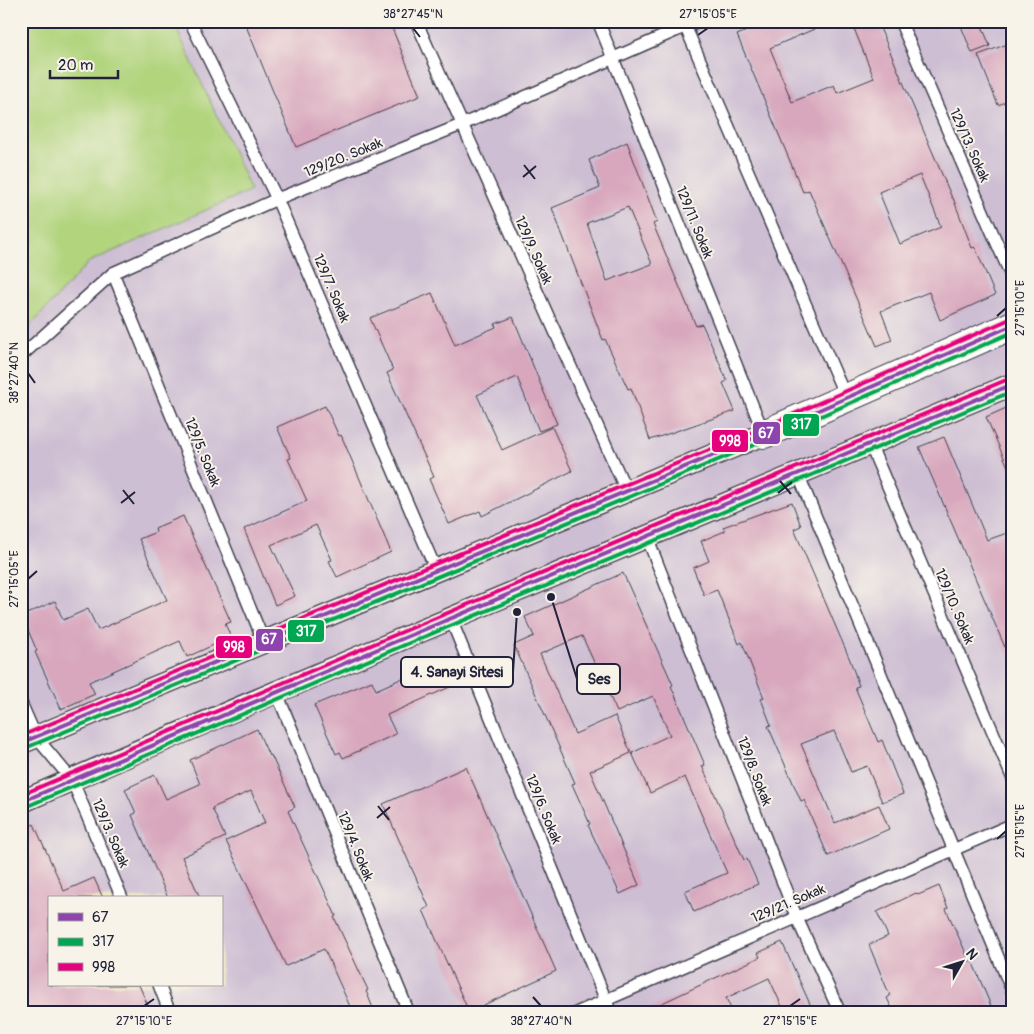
<svg xmlns="http://www.w3.org/2000/svg" width="1034" height="1034" font-family="Pangolin,sans-serif">
	<rect width="100%" height="100%" fill="#f7f3e8"/>
	<filter id="ink" filterUnits="userSpaceOnUse"><feTurbulence type="fractalNoise" baseFrequency=".02" numOctaves="2"/><feDisplacementMap in="SourceGraphic" scale="10" xChannelSelector="R" yChannelSelector="G"/><feConvolveMatrix kernelMatrix="1 2 1 2 8 2 1 2 1" color-interpolation-filters="sRGB"/></filter>
	<filter id="wash" filterUnits="userSpaceOnUse"><feTurbulence type="fractalNoise" baseFrequency=".0096" numOctaves="4" result="noise"/><feDisplacementMap in="SourceGraphic" scale="20" xChannelSelector="R" yChannelSelector="G"/><feGaussianBlur stdDeviation="1.12" result="paint"/><feColorMatrix in="noise" values="0 0 0 0 0 0 0 0 0 0 0 0 0 0 0 0 0 1.4 0 .05"/><feComposite in="paint" operator="in"/></filter>
	<g filter="url(#wash)">
		<rect width="100%" height="100%" fill="#ede2c2"/>
		<path fill="#cdbed3" fill-rule="evenodd" d="M 173,21 L 1013,21 L 1013,1013 L 21,1013 L 21,325 L 89,262 L 251,190 ZM 49,898 L 221,898 L 221,985 L 49,985 Z"/>
		<polygon fill="#b1d47d" stroke="#6a7b5c" points="21,21 173,21 251,190 89,262 21,336"/>
		<g id="blocks">
			<g fill="#d8a7bd" fill-rule="evenodd">
				<polygon points="244,21 389,21 420,96 296,147"/>
				<path d="M 770,21 L 833,21 L 770,48 L 792,102 L 834,85 L 837,93 L 874,78 L 851,21 L 877,21 L 952,198 L 953,198 L 972,248 L 975,247 L 995,295 L 940,320 L 929,292 L 881,311 L 892,340 L 877,346 L 809,190 L 803,192 L 737,35 ZM 920,175 L 941,227 L 900,244 L 879,192 Z"/>
				<polygon points="959,21 980,21 990,46 972,53"/>
				<polygon points="1013,42 1013,99 998,105 978,55"/>
				<path d="M 627,142 L 657,222 L 653,224 L 696,326 L 702,324 L 716,355 L 727,381 L 723,383 L 735,411 L 650,440 L 631,388 L 628,389 L 605,339 L 603,340 L 552,208 L 600,188 L 589,160 ZM 628,207 L 652,264 L 607,281 L 587,223 Z"/>
				<polygon points="432,293 455,345 496,327 495,324 513,317 557,424 539,431 517,377 477,395 502,450 552,427 572,471 482,516 480,511 449,524 429,479 434,477 387,373 393,370 370,318"/>
				<polygon points="1013,405 1013,478 986,417"/>
				<polygon points="325,406 339,436 341,435 391,552 337,577 329,561 332,560 316,525 271,545 295,596 275,605 244,529 307,501 288,459 291,458 277,427"/>
				<polygon points="944,437 987,540 1013,531 1013,666 919,447"/>
				<polygon points="792,502 801,526 794,529 850,660 859,686 855,687 878,742 882,740 903,794 882,802 867,766 851,772 834,731 801,744 835,823 879,805 889,829 828,856 804,800 801,801 768,726 771,725 761,699 764,698 742,642 739,644 717,590 704,595 693,568 709,561 701,541 725,531 723,527"/>
				<polygon points="183,516 231,622 225,624 231,637 187,657 180,641 89,682 95,694 61,709 35,652 37,651 22,616 55,601 63,620 88,609 98,630 167,600 139,539 156,532 155,528"/>
				<polygon points="623,573 673,685 671,686 705,765 702,766 744,860 747,859 758,884 694,912 685,891 727,873 685,777 650,793 632,753 670,735 653,696 617,712 582,636 540,654 575,734 615,716 631,753 590,771 639,885 620,894 588,825 590,824 572,784 575,783 514,645 534,636 525,617"/>
				<polygon points="441,661 452,686 387,715 396,734 343,758 340,752 336,754 314,705 372,681 376,690"/>
				<polygon points="257,729 269,756 271,755 295,807 288,811 336,916 334,917 368,990 366,991 375,1013 353,1013 324,949 286,966 226,841 265,823 251,791 212,808 225,837 182,857 200,898 168,898 132,815 136,813 125,789 155,775 166,799 200,784 190,760"/>
				<polygon points="466,767 556,971 469,1012 423,910 429,907 383,804"/>
				<polygon points="34,824 64,891 94,878 103,898 49,898 49,985 139,985 151,1013 21,1013 21,830"/>
				<polygon points="939,886 948,908 946,909 970,962 972,961 994,1013 894,1013 887,998 890,996 869,945 888,936 877,912 916,893 918,895"/>
				<polygon points="782,942 814,1013 785,1013 769,978 726,998 733,1013 641,1013 760,957 758,953"/>
			</g>
		</g>
	</g>
	<g filter="url(#ink)">
		<use href="#blocks" fill-opacity="0" stroke="#403f4f" stroke-width="1"/>
		<g fill="none" stroke-linecap="round" stroke-linejoin="round">
			<g stroke="#403f4f" stroke-width="14">
				<g id="service">
					<polyline points="190,21 277,199 436,570"/>
					<polyline points="416,21 626,490"/>
					<polyline points="598,21 764,434"/>
					<polyline points="683,21 846,398"/>
					<polyline points="900,21 1013,280"/>
					<polyline points="113,273 264,642"/>
					<polyline points="21,356 113,273 277,199 461,125 698,21"/>
					<polyline points="870,444 1013,779"/>
					<polyline points="798,474 1013,993"/>
					<polyline points="647,537 796,916 840,1013"/>
					<polyline points="450,617 611,1013"/>
					<polyline points="276,691 409,1013"/>
					<polyline points="21,703 36,737 72,780 122,898"/>
					<polyline points="159,985 170,1013"/>
					<polyline points="576,1013 1013,824"/>
				</g>
			</g>
			<g stroke="#403f4f" stroke-width="24">
				<g id="minor">
					<polyline points="21,743 764,434"/>
					<path d="M 21,802 C 350,658 682,523 1013,384"/>
				</g>
			</g>
			<g stroke="#403f4f" stroke-width="30">
				<polyline id="tertiary" points="764,434 1013,325"/>
			</g>
			<use href="#service" stroke="#fff" stroke-width="11"/>
			<use href="#minor" stroke="#fff" stroke-width="21"/>
			<use href="#tertiary" stroke="#fff" stroke-width="28"/>
			<g stroke="#f7f3e8" stroke-width="8">
				<g id="bus-1">
					<polyline points="21,743 764,434 1013,325"/>
					<polyline points="21,802 392,643 1013,384"/>
				</g>
			</g>
			<g stroke="#f7f3e8" stroke-width="8">
				<g id="bus-2">
					<polyline points="23,749 766,440 1013,332"/>
					<polyline points="23,808 395,649 1013,391"/>
				</g>
			</g>
			<g stroke="#f7f3e8" stroke-width="8">
				<g id="bus-3">
					<polyline points="21,736 762,428 1010,319"/>
					<polyline points="21,795 390,637 1011,378"/>
				</g>
			</g>
			<use href="#bus-1" stroke="#8e44ad" stroke-width="4"/>
			<use href="#bus-2" stroke="#00a651" stroke-width="4"/>
			<use href="#bus-3" stroke="#e5007d" stroke-width="4"/>
		</g>
	</g>
	<path fill="none" stroke="#22223b" stroke-width="2" d="M 413,28 L 420,37M 698,35 L 708,28M 524,165 L 535,179M 523,177 L 536,166M 997,316 L 1006,308M 28,373 L 35,383M 780,481 L 791,494M 123,490 L 134,504M 778,493 L 792,482M 121,503 L 135,492M 28,579 L 37,571M 378,806 L 389,820M 377,818 L 390,807M 997,839 L 1006,831M 533,997 L 541,1006M 144,1006 L 154,999M 790,1006 L 800,999"/>
	<g text-anchor="middle" stroke-width="4" stroke-linejoin="round" paint-order="stroke">
		<g font-size="14" fill="#22223b" stroke="#f7f3e8">
			<text transform="translate(970 145) rotate(66)" y="5">129/13. Sokak</text>
			<text transform="translate(343 157) rotate(-22)" y="5">129/20. Sokak</text>
			<text transform="translate(695 222) rotate(68)" y="5">129/11. Sokak</text>
			<text transform="translate(534 250) rotate(66)" y="5">129/9. Sokak</text>
			<text transform="translate(332 288) rotate(67)" y="5">129/7. Sokak</text>
			<text transform="translate(203 452) rotate(68)" y="5">129/5. Sokak</text>
			<text transform="translate(955 606) rotate(67)" y="5">129/10. Sokak</text>
			<text transform="translate(755 771) rotate(69)" y="5">129/8. Sokak</text>
			<text transform="translate(544 809) rotate(68)" y="5">129/6. Sokak</text>
			<text transform="translate(111 833) rotate(67)" y="5">129/3. Sokak</text>
			<text transform="translate(356 846) rotate(68)" y="5">129/4. Sokak</text>
			<text transform="translate(788 903) rotate(-23)" y="5">129/21. Sokak</text>
		</g>
	</g>
	<path fill="none" stroke="#22223b" stroke-width="2" d="M517 612L513 672M551 597L577 679"/>
	<g fill="#22223b" stroke="#f7f3e8" stroke-width="2">
		<circle cx="517" cy="612" r="5"/>
		<circle cx="551" cy="597" r="5"/>
	</g>
	<g fill="#f7f3e8" stroke="#22223b" stroke-width="2">
		<rect x="401" y="657" width="112" height="30" rx="5"/>
		<rect x="577" y="664" width="43" height="30" rx="5"/>
	</g>
	<g font-size="15" text-anchor="middle" font-weight="bold" fill="#22223b">
		<text x="457" y="677">4. Sanayi Sitesi</text>
		<text x="599" y="684">Ses</text>
	</g>
	<g stroke="#f7f3e8" stroke-width="2">
		<rect x="782" y="413" width="38" height="24" rx="5" fill="#00a651"/>
		<rect x="752" y="421" width="29" height="24" rx="5" fill="#8e44ad"/>
		<rect x="711" y="429" width="38" height="24" rx="5" fill="#e5007d"/>
		<rect x="287" y="619" width="38" height="24" rx="5" fill="#00a651"/>
		<rect x="255" y="628" width="29" height="24" rx="5" fill="#8e44ad"/>
		<rect x="215" y="635" width="38" height="24" rx="5" fill="#e5007d"/>
	</g>
	<g font-size="14" text-anchor="middle" font-weight="bold" fill="#fff">
		<text x="801" y="429">317</text>
		<text x="766" y="438">67</text>
		<text x="730" y="446">998</text>
		<text x="306" y="636">317</text>
		<text x="269" y="644">67</text>
		<text x="234" y="652">998</text>
	</g>
	<rect width="1034" height="1034" fill="none" stroke="#f7f3e8" stroke-width="55"/>
	<rect x="48" y="896" width="175" height="90" fill="#f7f3e8" stroke="#a29fa3"/>
	<rect x="58" y="913" width="25" height="8" fill="#8e44ad" stroke="#a29fa3"/>
	<text x="92" y="922" font-size="15" fill="#22223b">67</text>
	<rect x="58" y="938" width="25" height="8" fill="#00a651" stroke="#a29fa3"/>
	<text x="92" y="946" font-size="15" fill="#22223b">317</text>
	<rect x="58" y="963" width="25" height="8" fill="#e5007d" stroke="#a29fa3"/>
	<text x="92" y="972" font-size="15" fill="#22223b">998</text>
	<g transform="translate(962 962) rotate(51)" stroke="#f7f3e8" stroke-width="4" paint-order="stroke">
	<path d="M0-4L9 19L0 12L-9 19Z" fill="#22223b"/>
	<text y="-8" font-size="14" font-weight="bold" text-anchor="middle" fill="#22223b">N</text>
	</g>
	<path d="M50 70v8h68v-8" fill="none" stroke="#22223b" stroke-width="2.5"/>
	<text x="58" y="70" font-size="15" fill="#22223b" stroke="#f7f3e8" stroke-width="4" paint-order="stroke">20 m</text>
	<rect x="28" y="28" width="978" height="978" fill="none" stroke="#22223b" stroke-width="2"/>
	<g font-size="12" text-anchor="middle" fill="#22223b">
		<text x="413" y="18">38°27'45"N</text>
		<text x="708" y="18">27°15'05"E</text>
		<text transform="translate(1020 308) rotate(-90)" y="4">27°15'10"E</text>
		<text transform="translate(14 373) rotate(-90)" y="4">38°27'40"N</text>
		<text transform="translate(14 579) rotate(-90)" y="4">27°15'05"E</text>
		<text transform="translate(1020 831) rotate(-90)" y="4">27°15'15"E</text>
		<text x="144" y="1025">27°15'10"E</text>
		<text x="541" y="1025">38°27'40"N</text>
		<text x="790" y="1025">27°15'15"E</text>
	</g>
</svg>
